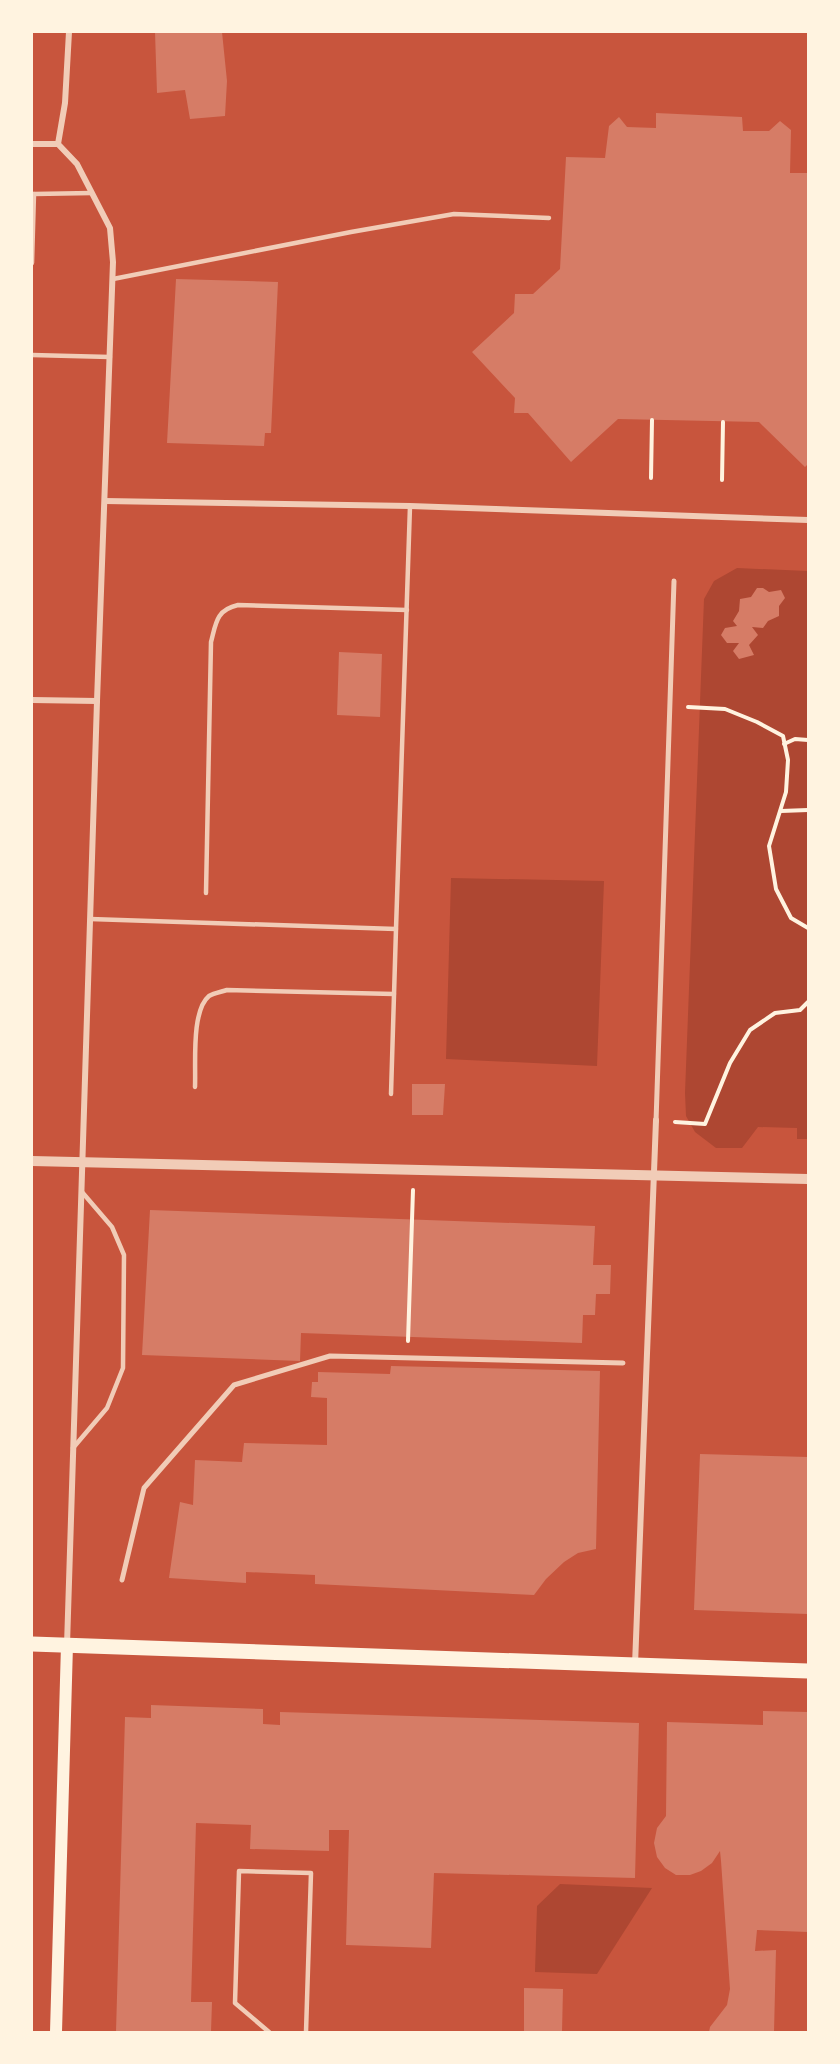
<svg xmlns="http://www.w3.org/2000/svg" width="840" height="2064" font-family="Inter,sans-serif">
	<rect width="100%" height="100%" fill="#c8553d"/>
	<g fill="#ae4732">
		<polygon points="737,568 808,571 808,1139 797,1139 797,1128 758,1127 742,1148 716,1148 695,1132 686,1116 685,1093 704,599 714,581"/>
		<polygon points="451,878 604,881 597,1066 446,1059"/>
		<polygon points="560,1884 652,1888 597,1974 535,1972 537,1906"/>
	</g>
	<g fill="#d67c66">
		<polygon points="155,32 222,32 227,81 225,116 190,119 185,90 157,93"/>
		<polygon points="656,113 742,117 743,131 769,131 780,121 791,130 790,173 808,173 808,464 805,467 759,422 618,419 571,462 528,413 514,413 515,398 472,352 514,313 515,294 533,294 560,269 566,157 605,158 609,126 619,117 627,127 656,128"/>
		<polygon points="176,279 278,282 271,433 265,433 264,446 167,443"/>
		<polygon points="757,588 763,588 769,592 781,590 785,598 779,606 779,616 768,621 763,628 752,627 758,635 749,645 754,655 739,659 733,651 739,643 727,643 721,635 725,628 737,626 733,621 739,611 740,599 751,597"/>
		<polygon points="339,652 382,654 380,717 337,715"/>
		<polygon points="412,1084 445,1084 443,1115 412,1115"/>
		<polygon points="150,1210 595,1226 593,1265 611,1265 610,1294 596,1294 595,1315 583,1315 582,1343 301,1333 300,1361 142,1355"/>
		<polygon points="391,1366 600,1371 596,1549 578,1553 564,1562 546,1579 534,1595 315,1584 315,1575 246,1572 246,1583 169,1578 180,1502 193,1505 195,1460 242,1462 244,1443 327,1445 327,1398 311,1397 312,1382 318,1382 318,1372 390,1374"/>
		<polygon points="700,1454 808,1457 808,1614 694,1610"/>
		<polygon points="151,1705 263,1709 263,1724 280,1725 280,1712 639,1723 635,1878 434,1873 431,1948 346,1945 349,1830 329,1830 329,1851 250,1849 251,1825 196,1823 191,2002 212,2002 211,2032 116,2032 125,1717 151,1718"/>
		<polygon points="763,1711 808,1712 808,1932 757,1930 755,1951 776,1950 774,2032 709,2032 710,2027 727,2005 730,1989 721,1861 720,1851 712,1863 701,1871 690,1875 676,1875 665,1868 657,1857 654,1843 657,1828 666,1816 667,1722 763,1725"/>
		<polygon points="524,1988 563,1989 562,2032 524,2032"/>
	</g>
	<g fill="none" stroke-linecap="round" stroke-linejoin="round">
		<g stroke="#fff3e0" stroke-width="4">
			<polyline points="651,478 652,420"/>
			<polyline points="722,480 723,422"/>
			<polyline points="688,707 725,709 757,722 783,736 788,760 786,792 769,846 776,889 791,918 808,928"/>
			<polyline points="784,744 795,739 808,740"/>
			<polyline points="781,811 808,810"/>
			<polyline points="675,1122 705,1124 730,1063 750,1030 775,1013 800,1010 808,1002"/>
			<polyline points="408,1341 413,1190"/>
		</g>
		<g stroke="#f1ccb7" stroke-width="4.5">
			<polyline points="32,194 34,194 32,263"/>
			<polyline points="34,194 92,193"/>
			<polyline points="113,279 351,232 454,214 549,218"/>
			<polyline points="32,355 110,357"/>
			<path d="M 206,893 L 211,642 C 216,623 216,610 238,605 L 407,610"/>
			<polyline points="90,919 396,929 410,506"/>
			<path d="M 195,1087 C 196,1064 191,1011 209,996 C 214,993 221,992 227,990 L 394,994"/>
			<polyline points="391,1094 396,929"/>
			<polyline points="73,1448 107,1408 123,1368 124,1255 112,1227 82,1192"/>
			<polyline points="269,2032 235,2003 239,1871 311,1873 306,2032"/>
		</g>
		<g stroke="#f1ccb7" stroke-width="5">
			<polyline points="656,1122 674,581"/>
			<polyline points="122,1580 144,1488 234,1385 330,1356 623,1363"/>
		</g>
		<g stroke="#f1ccb7" stroke-width="6">
			<polyline points="32,144 58,144"/>
			<polyline points="105,501 410,506 808,520"/>
			<polyline points="32,700 97,701"/>
			<polyline points="67,1645 97,701 113,262 110,228 77,164 58,144 65,103 69,32"/>
			<polyline points="635,1665 656,1120"/>
		</g>
		<polyline stroke="#f1ccb7" stroke-width="10" points="32,1161 808,1179"/>
		<polyline stroke="#fff3e0" stroke-width="12" points="56,2032 67,1645"/>
		<polyline stroke="#fff3e0" stroke-width="15" points="32,1644 808,1671"/>
	</g>
	<rect width="840" height="2064" fill="none" stroke="#fff3e0" stroke-width="66"/>
</svg>
